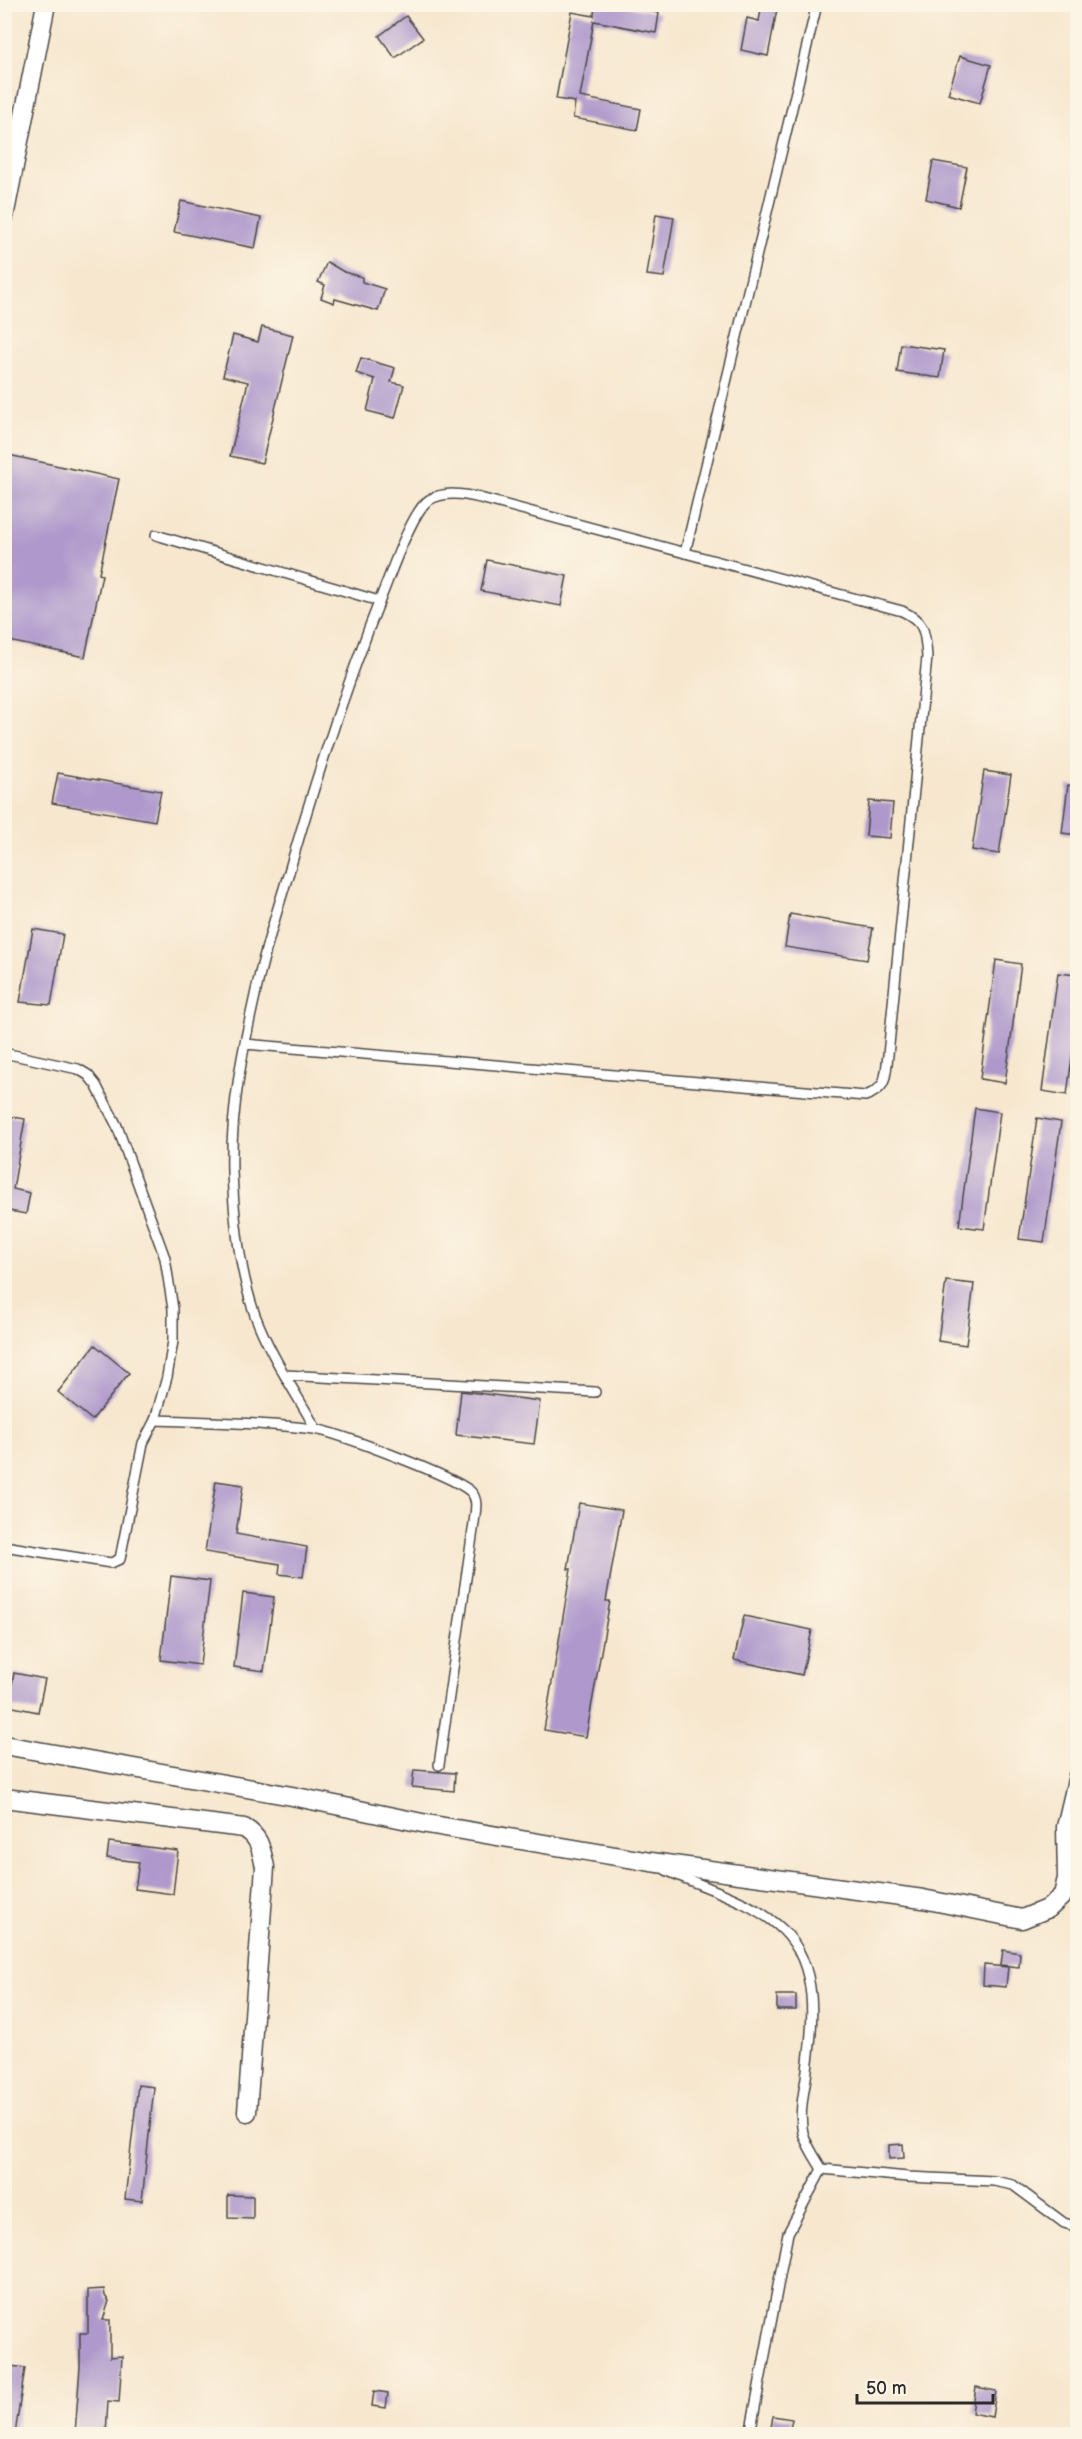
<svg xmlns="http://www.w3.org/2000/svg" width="1082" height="2439" font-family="'Balsamiq Sans',sans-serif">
	<rect width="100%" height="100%" fill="#fcf5e5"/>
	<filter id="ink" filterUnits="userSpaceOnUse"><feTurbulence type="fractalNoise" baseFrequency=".0167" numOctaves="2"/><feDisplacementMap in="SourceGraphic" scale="12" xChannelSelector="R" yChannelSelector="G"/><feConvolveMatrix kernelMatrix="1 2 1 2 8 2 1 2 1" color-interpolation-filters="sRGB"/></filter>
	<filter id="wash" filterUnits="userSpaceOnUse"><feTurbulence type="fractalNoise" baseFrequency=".008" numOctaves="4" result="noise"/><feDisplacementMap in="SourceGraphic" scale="24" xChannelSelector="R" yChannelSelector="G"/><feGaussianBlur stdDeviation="1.35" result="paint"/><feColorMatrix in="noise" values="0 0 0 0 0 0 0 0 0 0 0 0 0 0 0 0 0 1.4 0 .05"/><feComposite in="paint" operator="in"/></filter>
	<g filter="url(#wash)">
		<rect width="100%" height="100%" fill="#f7e7cf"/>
		<g id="blocks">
			<g fill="#af99cc">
				<polygon points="595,4 615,4 659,13 656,33 594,21 580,97 641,109 637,130 573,118 575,102 556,99 572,12 594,16"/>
				<polygon points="762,4 778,4 768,56 741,50 747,18 759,21"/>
				<polygon points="406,16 423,38 395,58 379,36"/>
				<polygon points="960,56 991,65 980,103 948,94"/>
				<polygon points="933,161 967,167 959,207 926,199"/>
				<polygon points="181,201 261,218 255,248 174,232"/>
				<polygon points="656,214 674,217 664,277 647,275"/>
				<polygon points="327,262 344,272 362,277 362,282 385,289 378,311 335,299 334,303 321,298 325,285 318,282"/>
				<polygon points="262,327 293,335 262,463 230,456 248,382 223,376 233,335 258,342"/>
				<polygon points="901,344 944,350 940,378 897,372"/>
				<polygon points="361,358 395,368 391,382 404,385 395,418 367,411 375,379 356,373"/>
				<polygon points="4,454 119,479 99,574 102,575 85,657 4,640"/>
				<polygon points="487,560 567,576 561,606 481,591"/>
				<polygon points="984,771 1011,775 999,854 972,850"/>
				<polygon points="58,773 161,791 155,821 52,803"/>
				<polygon points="1068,785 1077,786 1077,835 1062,833"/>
				<polygon points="869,801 893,803 890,838 866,836"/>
				<polygon points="790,914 873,928 867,960 785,947"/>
				<polygon points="33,929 63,934 51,1005 20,1002"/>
				<polygon points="996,960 1021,964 1005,1083 980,1079"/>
				<polygon points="1058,973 1077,975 1077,1018 1067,1095 1042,1091"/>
				<polygon points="975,1108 1000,1112 984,1229 959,1226"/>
				<polygon points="4,1115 25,1119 13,1189 30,1193 26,1214 4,1210"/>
				<polygon points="1037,1118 1061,1122 1044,1242 1019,1239"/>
				<polygon points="946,1281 974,1284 966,1345 938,1341"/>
				<polygon points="95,1345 129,1373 92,1420 58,1392"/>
				<polygon points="461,1391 540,1401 534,1444 456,1435"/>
				<polygon points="216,1481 243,1485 236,1534 307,1547 303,1577 279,1574 280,1564 205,1552"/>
				<polygon points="579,1503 622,1510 606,1601 610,1601 586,1737 544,1730 571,1569 568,1569"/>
				<polygon points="171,1576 210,1581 200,1665 161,1660"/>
				<polygon points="243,1593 274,1597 264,1671 234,1667"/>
				<polygon points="744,1616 812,1630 802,1675 734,1660"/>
				<polygon points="14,1673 45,1679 38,1712 8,1706"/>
				<polygon points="414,1770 455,1773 454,1791 412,1787"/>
				<polygon points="109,1842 178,1851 173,1894 135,1889 139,1862 107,1858"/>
				<polygon points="1003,1950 1020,1953 1019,1967 1001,1965"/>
				<polygon points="984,1965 1008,1967 1006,1987 983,1985"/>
				<rect x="777" y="1995" width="19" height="15"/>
				<polygon points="138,2085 154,2087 142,2201 125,2199"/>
				<polygon points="903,2144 904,2158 889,2159 889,2145"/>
				<polygon points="228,2195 253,2196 253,2219 228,2218"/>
				<polygon points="104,2289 105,2296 109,2301 103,2320 110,2320 110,2357 122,2356 119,2402 108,2401 106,2434 75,2434 80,2367 80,2333 88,2333 88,2290"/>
				<polygon points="4,2365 25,2368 15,2434 4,2434"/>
				<polygon points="976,2387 996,2391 992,2417 972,2413"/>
				<polygon points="374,2391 388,2393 386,2408 372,2406"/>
				<polygon points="773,2416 792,2419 789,2434 770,2434"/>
			</g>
		</g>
	</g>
	<g filter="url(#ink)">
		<use href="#blocks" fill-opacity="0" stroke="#4a4744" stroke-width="1.5"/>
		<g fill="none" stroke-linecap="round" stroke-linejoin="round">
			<g stroke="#4a4744" stroke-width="12">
				<g id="service">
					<polyline points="156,535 379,601"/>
					<polyline points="685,553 817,4"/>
					<path d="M 245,1044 L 865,1096 C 888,1088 885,1077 888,1055 L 927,657 C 925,633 926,622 902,611 L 480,498 C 463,494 445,491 429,500 C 414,509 394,564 387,582 C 349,677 317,774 289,872 C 278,908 266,945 258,982 C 244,1044 230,1107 232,1172 C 234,1219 239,1270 255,1315 C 270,1355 295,1391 316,1429"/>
					<polyline points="4,1053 78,1069 88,1075 96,1085 117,1126 165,1258 173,1309 173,1341 167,1377 155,1420 143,1443 120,1559 111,1563 4,1546"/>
					<polyline points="285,1375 595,1392"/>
					<path d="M 155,1420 C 206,1422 263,1422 314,1429 C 336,1432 458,1478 471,1492 C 479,1500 475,1512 474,1523 L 439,1765"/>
					<path d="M 666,1870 C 704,1888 752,1900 783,1930 C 822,1968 812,2030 806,2078 C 803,2096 799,2115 803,2133 C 807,2146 815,2158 822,2169"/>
					<polyline points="822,2169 908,2177 994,2181 1013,2185 1064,2223 1078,2227"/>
					<polyline points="750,2434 788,2233 822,2169"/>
				</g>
			</g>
			<g stroke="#4a4744" stroke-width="21">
				<g id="minor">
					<polyline points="4,217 46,4"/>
					<polyline points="4,1745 292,1796 427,1824 651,1862 923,1899 1022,1919 1049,1908 1063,1895 1067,1878 1066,1827 1078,1776"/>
					<path d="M 4,1798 L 244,1828 C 260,1837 261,1849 265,1867 L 247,2112"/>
				</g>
			</g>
			<use href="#service" stroke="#fff" stroke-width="9"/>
			<use href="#minor" stroke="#fff" stroke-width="18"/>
		</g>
	</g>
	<rect width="1082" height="2439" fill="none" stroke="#fcf5e5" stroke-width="24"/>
	<path d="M857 2394v9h136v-9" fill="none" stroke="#2b2b2b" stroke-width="3"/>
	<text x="866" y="2394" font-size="18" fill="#2b2b2b" stroke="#fcf5e5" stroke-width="4.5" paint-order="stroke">50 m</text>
</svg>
